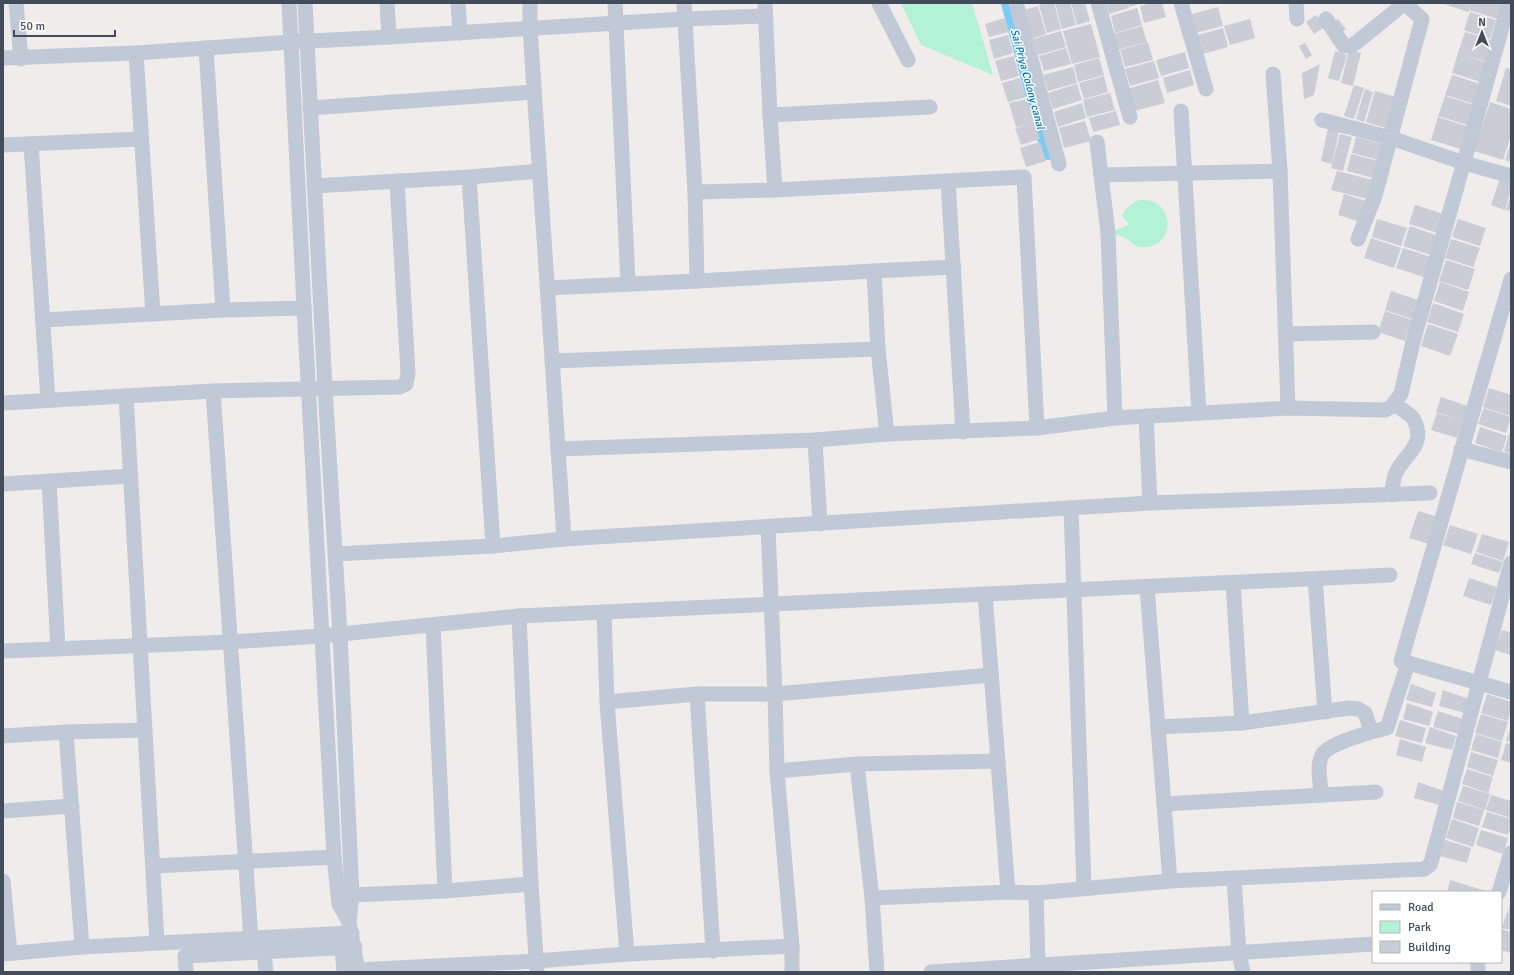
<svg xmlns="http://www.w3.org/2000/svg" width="1514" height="975" font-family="Signika,sans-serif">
	<rect width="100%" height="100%" fill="#efeceb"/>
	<g fill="#b4f2d5">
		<polygon points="901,3 972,3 993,75 921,45"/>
		<path d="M 1139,200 C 1176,197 1177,248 1144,247 C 1132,247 1131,240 1123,237 C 1118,235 1113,234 1108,233 L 1129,225 L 1122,215 C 1127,207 1131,204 1139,200 Z"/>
	</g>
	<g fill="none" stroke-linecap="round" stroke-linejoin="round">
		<polyline stroke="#7dcbf4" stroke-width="14" points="1008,3 1048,153"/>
	</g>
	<g fill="#cbccd5">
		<polygon points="1045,3 1054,3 1061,29 1047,33 1039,5"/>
		<polygon points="1055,3 1070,3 1076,25 1062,29"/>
		<polygon points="1071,3 1085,3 1090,21 1077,25"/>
		<polygon points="1106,3 1127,3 1129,8 1109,14"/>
		<polygon points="1128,3 1142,3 1129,7"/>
		<polygon points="1151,3 1162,3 1166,17 1144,23 1140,6"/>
		<polygon points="1441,3 1471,3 1468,12"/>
		<polygon points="1471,3 1503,3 1498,19 1469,10"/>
		<polygon points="1038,6 1046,34 1031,39 1023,10"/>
		<polygon points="1218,7 1223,26 1195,33 1189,15"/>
		<polygon points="1137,8 1142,25 1115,33 1111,16"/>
		<polygon points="1470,12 1496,20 1490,39 1464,30"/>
		<polygon points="1316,15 1325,27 1314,34 1306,22"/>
		<polygon points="1005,18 1009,32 989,37 985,24"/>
		<polygon points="1250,19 1255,38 1230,45 1224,26"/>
		<polygon points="1338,19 1346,29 1340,34 1332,23"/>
		<polygon points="1091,24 1100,57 1072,64 1063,31"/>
		<polygon points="1142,26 1147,42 1117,50 1113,34"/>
		<polygon points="1223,28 1228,47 1203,54 1198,35"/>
		<polygon points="1061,31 1066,47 1038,55 1033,39"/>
		<polygon points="1465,32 1493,41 1486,62 1458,53"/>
		<polygon points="1008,35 1013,53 994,59 989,40"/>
		<polygon points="1148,42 1153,60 1125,67 1120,50"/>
		<polygon points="1305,43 1312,55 1306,59 1299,46"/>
		<polygon points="1066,48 1071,64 1044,71 1039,56"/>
		<polygon points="1349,50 1361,53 1353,86 1341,83"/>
		<polygon points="1335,51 1347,55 1339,81 1328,78"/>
		<polygon points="1185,52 1189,68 1161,76 1156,60"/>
		<polygon points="1458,53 1487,63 1481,82 1452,73"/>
		<polygon points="1014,56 1019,76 1001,81 995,61"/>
		<polygon points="1099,58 1104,75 1078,82 1074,65"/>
		<polygon points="1154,61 1159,78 1130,86 1125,69"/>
		<polygon points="1320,64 1314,95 1304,99 1302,73"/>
		<polygon points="1073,67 1077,83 1048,91 1043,75"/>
		<polygon points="1506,68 1511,69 1511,106 1496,101"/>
		<polygon points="1190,70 1194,85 1167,93 1163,78"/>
		<polygon points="1452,75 1480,84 1474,104 1445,95"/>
		<polygon points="1104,76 1108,92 1084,99 1079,83"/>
		<polygon points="1020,78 1026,97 1008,102 1002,83"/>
		<polygon points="1158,80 1165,103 1134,111 1127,89"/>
		<polygon points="1077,84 1082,100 1053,109 1048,93"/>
		<polygon points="1354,85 1364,88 1354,119 1344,116"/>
		<polygon points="1365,89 1373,92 1364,122 1356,119"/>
		<polygon points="1375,91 1396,97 1386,128 1366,122"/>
		<polygon points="1110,93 1115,110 1087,117 1083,100"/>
		<polygon points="1445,96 1474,105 1468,125 1438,116"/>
		<polygon points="1027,99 1040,139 1021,145 1015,128 1026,125 1016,127 1009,103"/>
		<polygon points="1490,102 1511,109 1511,136 1503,160 1474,151"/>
		<polygon points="1082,103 1086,118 1058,127 1054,112"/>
		<polygon points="1116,111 1120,125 1093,132 1089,118"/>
		<polygon points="1438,117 1469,127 1461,149 1431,140"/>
		<polygon points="1085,121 1091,141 1064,148 1059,128"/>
		<polygon points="1328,128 1339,131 1332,164 1321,161"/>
		<polygon points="1340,134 1352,137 1343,171 1331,168"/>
		<polygon points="1356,137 1383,144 1379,160 1352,153"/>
		<polygon points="1040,142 1046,161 1026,167 1020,148"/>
		<polygon points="1511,142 1511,162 1505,160"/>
		<polygon points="1351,154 1378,161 1373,178 1347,171"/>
		<polygon points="1337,171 1373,180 1368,199 1331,190"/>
		<polygon points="1500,178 1511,181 1511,191 1505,210 1491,205"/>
		<polygon points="1344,194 1369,202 1363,223 1338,215"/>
		<polygon points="1511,195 1511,211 1506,210"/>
		<polygon points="1415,205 1444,214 1438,233 1409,224"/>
		<polygon points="1377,219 1407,228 1401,246 1372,237"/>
		<polygon points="1458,219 1486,228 1480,246 1452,237"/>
		<polygon points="1410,226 1438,236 1431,255 1403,246"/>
		<polygon points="1371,238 1401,248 1394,268 1364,258"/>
		<polygon points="1451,239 1480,248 1473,267 1445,258"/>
		<polygon points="1403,248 1431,257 1424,277 1396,268"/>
		<polygon points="1446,260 1475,269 1468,290 1439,281"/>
		<polygon points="1440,282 1469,292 1463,311 1434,301"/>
		<polygon points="1391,291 1418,300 1412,319 1385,310"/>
		<polygon points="1433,303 1464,314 1458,332 1427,322"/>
		<polygon points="1385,311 1412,320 1405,341 1378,332"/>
		<polygon points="1428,324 1458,334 1450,356 1421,346"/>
		<polygon points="1489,388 1511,395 1511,416 1483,407"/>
		<polygon points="1441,397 1468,406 1457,438 1431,430 1437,413 1460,420 1436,412"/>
		<polygon points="1484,408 1511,417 1506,433 1478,424"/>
		<polygon points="1480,427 1507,436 1502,452 1475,443"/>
		<polygon points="1509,434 1511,435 1511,454 1504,451"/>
		<polygon points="1418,511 1438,517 1429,544 1409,538"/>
		<polygon points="1450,525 1478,534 1471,554 1443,545"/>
		<polygon points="1482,534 1509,542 1503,561 1476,552"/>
		<polygon points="1475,553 1503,562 1499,573 1471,564"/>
		<polygon points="1469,578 1497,587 1491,605 1463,596"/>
		<polygon points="1502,630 1511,633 1511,655 1495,650"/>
		<polygon points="1411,684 1436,693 1432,707 1406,700"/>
		<polygon points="1443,690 1469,699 1465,713 1439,706"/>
		<polygon points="1487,694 1511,702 1511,710 1508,721 1481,713"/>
		<polygon points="1407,703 1433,712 1429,726 1403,719"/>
		<polygon points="1438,711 1463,719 1459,734 1433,727"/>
		<polygon points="1481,714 1508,722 1502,741 1475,733"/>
		<polygon points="1400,720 1426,728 1422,743 1395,736"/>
		<polygon points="1511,726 1511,742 1506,741"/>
		<polygon points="1430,727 1456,736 1452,750 1425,743"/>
		<polygon points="1476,734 1502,742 1498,758 1471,750"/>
		<polygon points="1400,739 1426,747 1422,762 1396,755"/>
		<polygon points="1506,743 1511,744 1511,763 1501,760"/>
		<polygon points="1471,752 1498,760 1493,776 1467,767"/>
		<polygon points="1467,769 1493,777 1488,793 1462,784"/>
		<polygon points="1418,782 1444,791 1440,805 1414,798"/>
		<polygon points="1463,786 1490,794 1485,810 1458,801"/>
		<polygon points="1491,795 1511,801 1511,818 1486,810"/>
		<polygon points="1457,802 1484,810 1479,826 1453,818"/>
		<polygon points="1487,812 1511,819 1511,827 1508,835 1482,827"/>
		<polygon points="1452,819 1479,828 1473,847 1446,838"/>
		<polygon points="1481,830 1508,838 1503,854 1476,845"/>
		<polygon points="1445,840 1471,848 1467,863 1440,856"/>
		<polygon points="1450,880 1489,892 1447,892"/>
		<polygon points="1511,903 1511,912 1508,911"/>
		<polygon points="1507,912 1511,913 1511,930 1502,928"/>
		<polygon points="1501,929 1511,932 1511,953 1501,950"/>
	</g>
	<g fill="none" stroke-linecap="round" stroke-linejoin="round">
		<g stroke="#c0c9d5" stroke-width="15">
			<polyline points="16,3 21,59"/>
			<polyline points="289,3 304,308 334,857 339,904 349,922"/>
			<polyline points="305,3 325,388 340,634 352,895 349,922 358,972"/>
			<polyline points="387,3 389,37"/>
			<polyline points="458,3 460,33"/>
			<polyline points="530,3 530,28 564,539"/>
			<polyline points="615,3 628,284"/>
			<polyline points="684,3 695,192 697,281"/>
			<polyline points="765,3 770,115"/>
			<polyline points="879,3 908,60"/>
			<polyline points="1016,3 1059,164"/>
			<polyline points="1098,3 1130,117"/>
			<polyline points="1181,3 1206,89"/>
			<polyline points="1296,3 1297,19"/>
			<polyline points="1326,19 1344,46 1351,46 1357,42 1405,3"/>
			<polyline points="206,48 223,310"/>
			<polyline points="136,53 153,314"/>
			<polyline points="3,58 136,53 291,42 389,37 684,19 765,16"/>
			<polyline points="1273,74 1280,171 1288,408"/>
			<polyline points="310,108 534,92"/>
			<polyline points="1181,111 1199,413"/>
			<polyline points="1322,120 1391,138 1464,163 1511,176"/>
			<polyline points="1097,142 1108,233 1115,418"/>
			<polyline points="31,144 48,400"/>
			<polyline points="3,145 141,139"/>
			<polyline points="1101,175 1280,171"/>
			<polyline points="469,177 493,546"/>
			<polyline points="948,181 963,432"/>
			<polyline points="314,186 469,177 539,171"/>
			<polyline points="775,190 770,115 930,107"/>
			<polyline points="695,192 775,190 1024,177 1037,428"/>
			<polyline points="1358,239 1375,196 1422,19 1404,3"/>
			<polyline points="874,271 954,267"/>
			<polyline points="1511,279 1401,661 1511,692"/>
			<polyline points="547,288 697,281 874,271 878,349 887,434"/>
			<polyline points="43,320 223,310 304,308"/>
			<polyline points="1285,334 1373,332"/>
			<polyline points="552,361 878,349"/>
			<polyline points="213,391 251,939"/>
			<polyline points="126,396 157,943"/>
			<polyline points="3,403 213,391 399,387 406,384 408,373 397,181"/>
			<polyline points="1146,416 1150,503"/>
			<polyline points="815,440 820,524"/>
			<polyline points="558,449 815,440 887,434 1037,428 1115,418 1288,408 1385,410 1391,407 1401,394 1413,342 1509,3"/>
			<polyline points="1461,449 1511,462"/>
			<polyline points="49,481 58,649"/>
			<polyline points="3,484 131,476"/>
			<path d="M 1392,495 C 1393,487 1392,480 1396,473 C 1403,456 1422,448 1417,428 C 1416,424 1414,419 1411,416 C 1406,412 1400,408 1394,403"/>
			<polyline points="1071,508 1084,888"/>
			<polyline points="768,527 775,694 777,771 792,946 792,972"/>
			<polyline points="335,554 493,546 564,539 1150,503 1430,493"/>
			<polyline points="1315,579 1325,712"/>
			<polyline points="1233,583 1242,723"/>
			<polyline points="1147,587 1170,881"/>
			<polyline points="985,594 1008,892"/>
			<polyline points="604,612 607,702 627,954"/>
			<polyline points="519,616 531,884 537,972"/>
			<polyline points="433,626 445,891"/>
			<polyline points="3,651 230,642 321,636 519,616 1390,575"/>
			<polyline points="697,694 713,951"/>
			<polyline points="607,702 697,694 775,694 991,675"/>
			<polyline points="1158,727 1242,723 1349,708 1358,709 1365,713 1371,731"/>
			<polyline points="66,732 82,947"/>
			<polyline points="3,736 66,732 145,730"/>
			<polyline points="857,764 872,898 877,972"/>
			<polyline points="777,771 857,764 998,761"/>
			<path d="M 1321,795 C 1321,784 1316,766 1322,755 C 1329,743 1373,731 1387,728 L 1408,663"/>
			<polyline points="1164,804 1376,792"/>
			<polyline points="3,811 72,806"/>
			<polyline points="153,866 334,857"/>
			<polyline points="1234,879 1239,953 1243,972"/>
			<polyline points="3,881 10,953"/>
			<polyline points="1499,892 1511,853"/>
			<polyline points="1036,893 1038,965"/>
			<polyline points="352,895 445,891 531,884"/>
			<polyline points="872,898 1008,892 1036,893 1170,881 1424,869 1430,865 1432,859 1511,563"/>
			<polyline points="342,947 344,972"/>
			<polyline points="264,952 266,972"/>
			<polyline points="3,954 82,947 352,933"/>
			<polyline points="1478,962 1478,972"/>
			<polyline points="358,970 536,961 627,954 792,946"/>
			<polyline points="186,972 185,956 355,947"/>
			<polyline points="931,972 1373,944"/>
		</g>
	</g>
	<g text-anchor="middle" stroke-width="3" stroke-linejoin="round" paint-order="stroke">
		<g font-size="11" font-style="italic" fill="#0073b0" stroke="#fff">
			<text transform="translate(1028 79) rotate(75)" y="4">Sai Priya Colony canal</text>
		</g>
	</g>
	<rect width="1514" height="975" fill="none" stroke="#434c5b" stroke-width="8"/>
	<rect x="1372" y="891" width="130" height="72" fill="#ffffff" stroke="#b4b7bd"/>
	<rect x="1380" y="904" width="20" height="6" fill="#c0c9d5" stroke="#b4b7bd"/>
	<text x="1408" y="911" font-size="12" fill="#434c5b">Road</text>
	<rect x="1380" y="921" width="20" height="12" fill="#b4f2d5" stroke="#b4b7bd"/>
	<text x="1408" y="931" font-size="12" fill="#434c5b">Park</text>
	<rect x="1380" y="941" width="20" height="12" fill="#cbccd5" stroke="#b4b7bd"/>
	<text x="1408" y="951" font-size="12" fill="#434c5b">Building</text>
	<g transform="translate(1482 32)" stroke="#ffffff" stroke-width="3" paint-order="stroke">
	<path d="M0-3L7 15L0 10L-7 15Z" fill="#434c5b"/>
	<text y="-6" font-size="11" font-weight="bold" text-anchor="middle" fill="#434c5b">N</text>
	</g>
	<path d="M14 30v6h101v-6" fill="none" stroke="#434c5b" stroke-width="2"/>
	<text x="20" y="30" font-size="12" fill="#434c5b" stroke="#ffffff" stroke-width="3" paint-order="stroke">50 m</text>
</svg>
